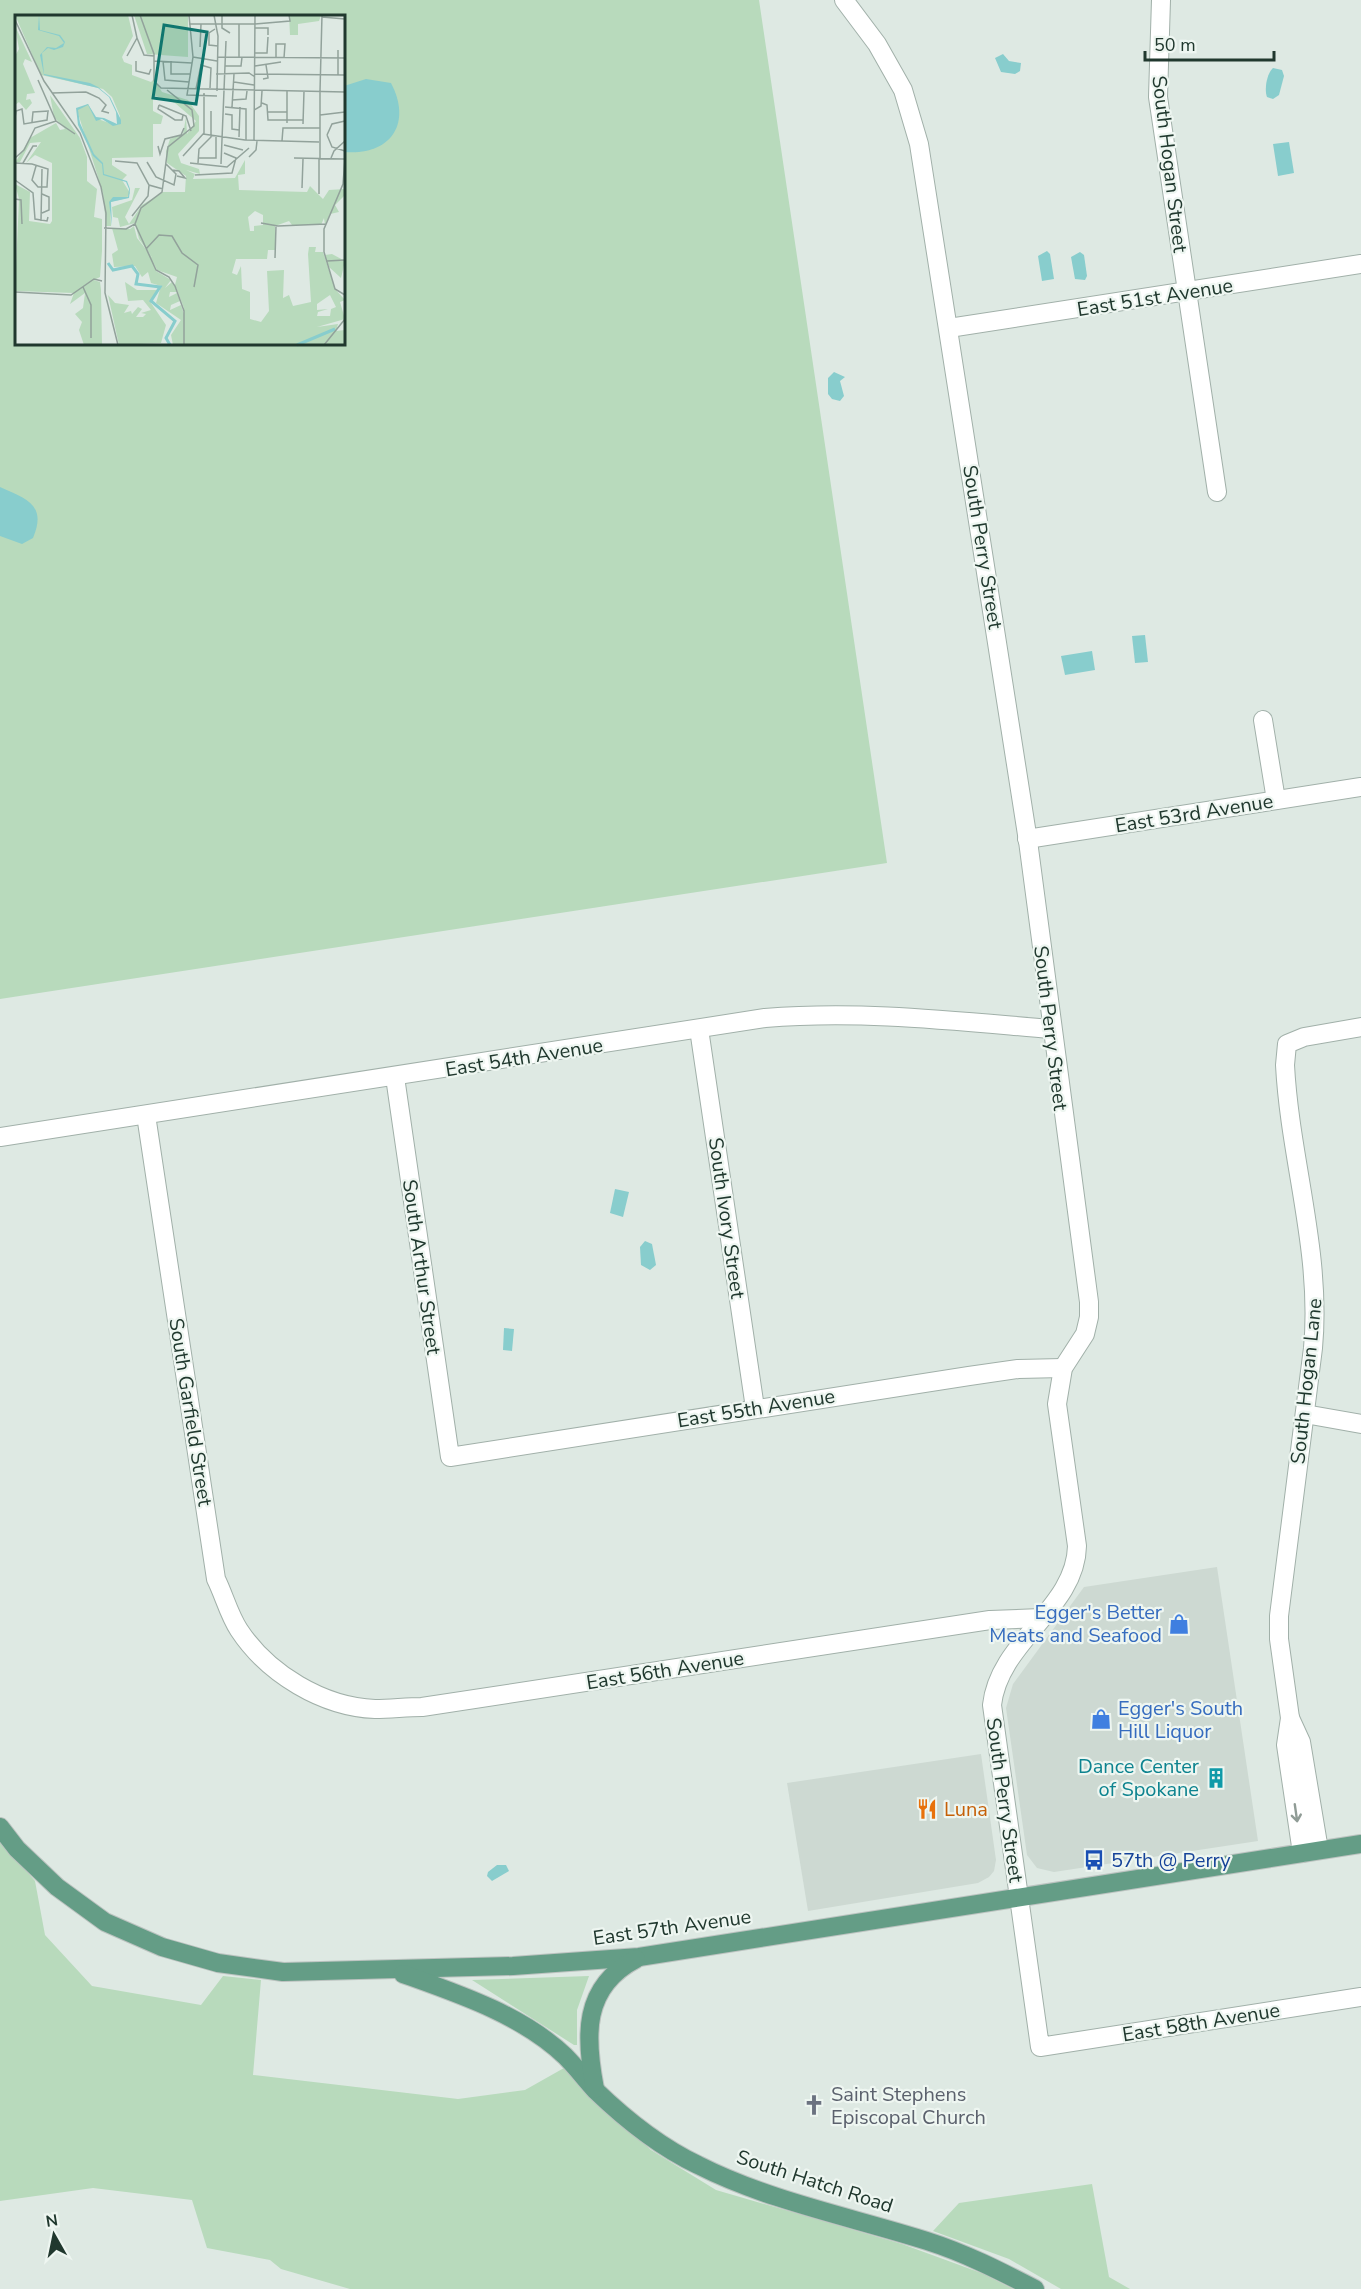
<svg xmlns="http://www.w3.org/2000/svg" width="1361" height="2289" font-family="'Nunito Sans',sans-serif">
	<rect width="100%" height="100%" fill="#dee9e3"/>
	<g fill="#cdd9d2">
		<polygon points="1217,1567 1258,1841 1054,1872 1037,1868 1027,1855 1006,1708 1013,1684 1084,1587"/>
		<polygon points="981,1754 996,1860 994,1871 989,1877 978,1883 808,1911 787,1783"/>
	</g>
	<g fill="#b8dabc" fill-rule="evenodd">
		<path d="M 0,0 L 759,0 L 887,863 L 0,999 ZM 16,16 L 344,16 L 344,344 L 16,344 Z"/>
		<polygon points="0,1840 35,1881 45,1935 92,1986 201,2005 223,1976 261,1980 253,2075 458,2099 525,2090 564,2068 651,2150 716,2190 902,2244 984,2274 1013,2289 350,2289 281,2269 270,2260 207,2248 192,2200 93,2188 0,2201"/>
		<polygon points="589,1976 577,2010 577,2045 574,2045 472,1980"/>
		<polygon points="1092,2184 1109,2277 1130,2289 1061,2289 1009,2259 933,2231 959,2203"/>
	</g>
	<g fill="#88cdcd">
		<polygon points="1003,54 1009,61 1021,63 1020,71 1015,74 1001,72 995,58"/>
		<path d="M 1273,68 L 1282,70 L 1284,76 L 1279,95 L 1273,99 L 1267,97 C 1264,89 1267,73 1273,68 Z"/>
		<path d="M 366,79 L 391,83 C 413,125 389,156 344,152 L 344,86 Z"/>
		<polygon points="1289,142 1294,173 1278,176 1273,144"/>
		<polygon points="1047,251 1050,254 1054,279 1042,281 1038,256"/>
		<polygon points="1080,252 1084,255 1087,276 1085,280 1075,279 1071,257"/>
		<polygon points="834,372 845,377 840,381 844,396 840,401 832,399 828,394 828,378"/>
		<path d="M 0,487 C 27,499 47,505 33,538 L 22,544 L 0,536 Z"/>
		<polygon points="1145,635 1148,662 1135,663 1132,636"/>
		<polygon points="1092,651 1095,670 1065,675 1061,656"/>
		<polygon points="615,1189 629,1192 623,1217 610,1213"/>
		<polygon points="645,1241 652,1244 656,1265 650,1270 641,1265 640,1247"/>
		<polygon points="504,1328 514,1329 512,1351 503,1350"/>
		<polygon points="497,1865 506,1865 509,1871 492,1881 487,1876 488,1872"/>
	</g>
	<g fill="none" stroke-linecap="round" stroke-linejoin="round">
		<g stroke="#a1b0a9" stroke-width="20">
			<g id="minor">
				<path d="M 844,0 L 877,44 L 903,90 L 919,144 L 1028,841 L 1089,1302 L 1089,1317 L 1085,1334 L 1063,1368 L 1057,1404 L 1077,1546 C 1076,1608 999,1641 992,1705 L 1040,2047 L 1361,1997"/>
				<polyline points="1161,0 1158,97 1217,492"/>
				<polyline points="949,328 1361,264"/>
				<polyline points="1263,720 1276,800"/>
				<polyline points="1027,839 1361,787"/>
				<polyline points="699,1029 755,1408"/>
				<polyline points="395,1077 450,1457 969,1376 1018,1369 1063,1368"/>
				<path d="M 146,1115 L 216,1579 C 224,1595 229,1615 239,1630 C 268,1674 323,1707 375,1709 C 391,1709 406,1707 422,1707 L 990,1620 L 1041,1618"/>
				<path d="M 0,1137 L 765,1018 C 861,1010 955,1021 1051,1029"/>
				<polyline points="1305,1414 1361,1424"/>
				<polyline points="1290,1718 1301,1742 1319,1850"/>
				<path d="M 1302,1853 L 1286,1745 L 1290,1718 L 1279,1639 L 1279,1616 L 1313,1348 C 1322,1252 1290,1160 1285,1065 L 1287,1044 L 1304,1037 L 1361,1027"/>
			</g>
		</g>
		<g stroke="#bcc3c0" stroke-width="20">
			<g id="major">
				<polyline points="0,1827 17,1849 57,1887 105,1922 162,1947 218,1963 283,1972 513,1966 639,1957 1361,1844"/>
				<path d="M 403,1974 C 459,1994 522,2015 565,2056 C 576,2067 585,2079 595,2090 C 625,2119 660,2147 698,2165 C 769,2201 851,2217 927,2241 C 965,2253 1000,2271 1035,2289"/>
				<path d="M 595,2089 C 585,2037 582,1987 636,1959"/>
			</g>
		</g>
		<use href="#minor" stroke="#fff" stroke-width="18"/>
		<use href="#major" stroke="#649d86" stroke-width="18"/>
	</g>
	<defs><path id="oneway-shaft" d="M-6 0H5M1.5-3L5.5 0L1.5 3" fill="none" stroke-width="1.6" stroke-linecap="round" stroke-linejoin="round" transform="scale(1.5)"/></defs>
	<use stroke="#909c96" href="#oneway-shaft" transform="translate(1296 1813) rotate(82)"/>
	<defs>
		<g id="shop-bare" transform="scale(1.62)"><path d="M-5-2.5h2.3a2.7 3.5 0 0 1 5.4 0H5L5.5 6h-11ZM-1.5-2.5h3a1.5 2.3 0 0 0-3 0Z" fill="#3f7fe0" stroke="#eef6f1" stroke-width="2.5" paint-order="stroke"/></g>
		<g id="building-bare" transform="scale(1.62)"><path d="M-4-6H4V6H1V3H-1V6H-4ZM-2.5-4.3h1.7v1.8h-1.7ZM.8-4.3h1.7v1.8H.8ZM-2.5-1h1.7V.8h-1.7ZM.8-1h1.7V.8H.8Z" fill="#0f9aa8" stroke="#eef6f1" stroke-width="2.5" paint-order="stroke"/></g>
		<g id="restaurant-bare" transform="scale(1.62)"><path d="M-5-6h1v4h1v-4h1v4h1v-4h1v5L-1.5 .5V6h-2V.5L-5-1ZM5-6V6H3V1.5H1.5Q1.5-4 5-6Z" fill="#e8710a" stroke="#eef6f1" stroke-width="2.5" paint-order="stroke"/></g>
		<g id="bus-bare" transform="scale(1.62)"><path d="M-5-6H5V4H4V6H2V4H-2V6H-4V4H-5ZM-3.5-4V0h7V-4ZM-3.5 1.2v1.5H-2V1.2ZM2 1.2v1.5H3.5V1.2Z" fill="#1a4fb4" stroke="#eef6f1" stroke-width="2.5" paint-order="stroke"/></g>
		<g id="church-bare" transform="scale(1.62)"><path d="M-1.2-6h2.4v3.5h3.3v2.4h-3.3V6h-2.4V-.1h-3.3v-2.4h3.3Z" fill="#6b7280" stroke="#eef6f1" stroke-width="2.5" paint-order="stroke"/></g>
	</defs>
	<g fill-rule="evenodd">
		<use href="#shop-bare" x="1179" y="1624"/>
		<use href="#shop-bare" x="1101" y="1719"/>
		<use href="#building-bare" x="1216" y="1778"/>
		<use href="#restaurant-bare" x="927" y="1809"/>
		<use href="#bus-bare" x="1094" y="1860"/>
		<use href="#church-bare" x="814" y="2105"/>
	</g>
	<g text-anchor="middle" stroke-width="4.5" stroke-linejoin="round" paint-order="stroke">
		<g font-size="20" fill="#20382e" stroke="#eef6f1">
			<text transform="translate(1170 164) rotate(83)" y="7">South Hogan Street</text>
			<text transform="translate(1155 297) rotate(-9)" y="7">East 51st Avenue</text>
			<text transform="translate(983 547) rotate(81)" y="7">South Perry Street</text>
			<text transform="translate(1194 813) rotate(-9)" y="7">East 53rd Avenue</text>
			<text transform="translate(1051 1028) rotate(83)" y="7">South Perry Street</text>
			<text transform="translate(524 1057) rotate(-9)" y="7">East 54th Avenue</text>
			<text transform="translate(727 1218) rotate(82)" y="7">South Ivory Street</text>
			<text transform="translate(422 1267) rotate(82)" y="7">South Arthur Street</text>
			<text transform="translate(1306 1381) rotate(-84)" y="7">South Hogan Lane</text>
			<text transform="translate(756 1408) rotate(-9)" y="7">East 55th Avenue</text>
			<text transform="translate(191 1412) rotate(81)" y="7">South Garfield Street</text>
			<text transform="translate(665 1670) rotate(-9)" y="7">East 56th Avenue</text>
			<text transform="translate(1005 1800) rotate(82)" y="7">South Perry Street</text>
			<text transform="translate(672 1927) rotate(-8)" y="7">East 57th Avenue</text>
			<text transform="translate(1201 2022) rotate(-9)" y="7">East 58th Avenue</text>
			<text transform="translate(815 2181) rotate(18)" y="7">South Hatch Road</text>
		</g>
		<g font-size="20" fill="#366cbe" stroke="#eef6f1" text-anchor="end">
			<text x="1162" y="1619">Egger's Better<tspan x="1162" dy="23">Meats and Seafood</tspan></text>
			<text x="1118" y="1715" text-anchor="start">Egger's South<tspan x="1118" dy="23">Hill Liquor</tspan></text>
		</g>
		<g font-size="20" fill="#0d838f" stroke="#eef6f1" text-anchor="end">
			<text x="1199" y="1773">Dance Center<tspan x="1199" dy="23">of Spokane</tspan></text>
		</g>
		<g font-size="20" fill="#c56008" stroke="#eef6f1" text-anchor="start">
			<text x="944" y="1816">Luna</text>
		</g>
		<g font-size="20" fill="#164399" stroke="#eef6f1" text-anchor="start">
			<text x="1111" y="1867">57th @ Perry</text>
		</g>
		<g font-size="20" fill="#5b616d" stroke="#eef6f1" text-anchor="start">
			<text x="831" y="2101">Saint Stephens<tspan x="831" dy="23">Episcopal Church</tspan></text>
		</g>
	</g>
	<g transform="translate(15 15)">
		<rect width="330" height="330" fill="#dee9e3"/>
		<path d="M 0,0 L 113,0 L 118,21 L 107,42 L 109,47 L 117,50 L 117,60 L 136,67 L 139,64 L 147,77 L 173,85 L 184,101 L 184,116 L 163,139 L 166,148 L 184,154 L 185,159 L 171,155 L 180,159 L 178,164 L 220,163 L 230,145 L 230,159 L 223,160 L 224,175 L 292,177 L 295,171 L 308,184 L 314,175 L 330,174 L 330,180 L 320,190 L 324,197 L 315,199 L 310,210 L 309,203 L 306,210 L 277,210 L 274,206 L 260,211 L 260,235 L 253,235 L 252,244 L 221,244 L 217,258 L 222,260 L 226,251 L 227,274 L 235,277 L 235,304 L 246,307 L 254,296 L 252,256 L 269,255 L 268,283 L 274,280 L 278,291 L 296,287 L 293,239 L 294,232 L 301,232 L 300,237 L 308,237 L 320,274 L 330,285 L 325,287 L 330,304 L 302,312 L 323,309 L 321,316 L 330,315 L 330,330 L 158,330 L 156,320 L 166,305 L 141,288 L 146,271 L 136,268 L 133,257 L 127,262 L 120,251 L 99,252 L 97,239 L 103,235 L 97,213 L 115,214 L 119,211 L 122,223 L 137,242 L 124,224 L 120,208 L 105,212 L 103,203 L 98,202 L 97,192 L 117,185 L 120,173 L 125,173 L 110,202 L 114,209 L 127,190 L 148,177 L 170,177 L 171,161 L 152,148 L 151,136 L 155,124 L 168,119 L 171,102 L 172,119 L 181,106 L 160,88 L 138,80 L 138,96 L 148,101 L 146,109 L 138,109 L 138,142 L 97,143 L 97,150 L 112,160 L 107,165 L 115,178 L 112,183 L 95,187 L 96,211 L 91,211 L 88,178 L 62,95 L 73,89 L 80,103 L 100,110 L 104,109 L 105,101 L 97,82 L 88,74 L 26,60 ZM 240,196 L 248,200 L 248,210 L 239,211 L 239,216 L 235,216 L 233,202 ZM 138,247 L 142,255 L 162,262 L 160,270 L 169,293 L 169,299 L 166,290 L 155,295 L 156,290 L 165,286 L 162,278 L 154,282 L 155,277 L 162,277 L 160,271 L 157,267 L 150,273 L 156,265 L 141,256 ZM 315,280 L 321,292 L 316,294 L 315,301 L 302,301 L 303,297 L 313,294 L 302,295 L 302,289 ZM 119,0 L 173,0 L 173,42 L 132,39 ZM 274,0 L 306,0 L 304,6 L 283,9 L 283,20 L 275,20 ZM 0,11 L 17,47 L 10,44 L 8,49 L 20,78 L 12,79 L 11,85 L 15,84 L 17,88 L 11,95 L 4,87 L 0,90 L 0,41 L 4,34 ZM 35,80 L 65,123 L 72,142 L 72,166 L 82,174 L 79,202 L 87,204 L 87,236 L 85,262 L 79,265 L 85,267 L 86,275 L 87,330 L 69,330 L 64,315 L 67,307 L 60,299 L 68,293 L 70,278 L 55,289 L 59,278 L 0,276 L 4,184 L 0,169 L 15,177 L 14,206 L 35,209 L 37,206 L 37,148 L 20,140 L 11,148 L 26,127 L 15,128 L 5,147 L 0,148 L 15,123 L 41,108 L 45,115 L 50,114 L 39,102 ZM 317,239 L 330,246 L 326,263 L 314,252 L 310,240 ZM 110,267 L 122,275 L 142,275 L 136,288 L 151,310 L 146,328 L 104,330 L 93,280 L 100,288 L 114,290 L 109,298 L 116,296 L 117,299 L 123,292 L 127,294 L 121,302 L 128,302 L 131,299 L 126,298 L 136,295 L 128,285 L 113,286 Z" fill="#b8dabc" fill-rule="evenodd"/>
		<path d="M 24,0 L 25,15 L 45,20 L 50,27 L 48,32 L 39,35 L 33,33 L 27,38 L 29,59 L 75,68 L 83,72 L 95,82 L 106,105 L 106,109 L 98,111 L 87,104 L 81,106 L 73,90 L 63,95 L 65,108 L 79,139 L 88,148 L 89,159 L 112,166 L 115,174 L 114,183 L 96,187 L 97,211 L 94,187 L 98,182 L 113,182 L 114,174 L 111,167 L 88,160 L 87,149 L 78,141 L 63,110 L 61,93 L 73,89 L 81,102 L 89,103 L 102,109 L 101,97 L 94,82 L 83,73 L 29,60 L 25,40 L 32,32 L 41,33 L 49,28 L 44,21 L 23,15 Z" fill="#88cdcd"/>
		<path fill="none" stroke="#88cdcd" stroke-width="3" d="M 93,248 L 98,255 L 117,251 L 123,259 L 121,269 L 145,272 L 136,286 L 160,306 L 151,323 L 155,330M 282,330 L 320,314"/>
		<path fill="none" stroke="#92a29b" stroke-width="1.5" d="M 125,0 L 139,39 L 139,66 L 146,73 L 330,77M 174,0 L 178,42 L 172,80 L 202,81M 199,0 L 203,21 L 202,76M 207,0 L 207,13 L 215,18M 307,2 L 330,4M 0,5 L 29,66 L 65,118 L 86,172 L 91,198 L 90,278 L 103,330M 174,9 L 240,9 L 275,6 L 274,0M 224,9 L 224,42M 240,13 L 253,13 L 253,20M 200,14 L 194,18 L 194,30 L 203,31M 122,23 L 129,40 L 139,41M 185,32 L 186,9M 240,38 L 252,38 L 253,22M 112,41 L 122,23 L 117,0M 178,42 L 202,46M 202,42 L 330,43M 261,43 L 261,29 L 270,29 L 269,43M 121,46 L 121,56 L 134,59 L 136,54M 139,46 L 177,48M 148,46 L 150,65 L 174,67M 156,46 L 156,59 L 176,59M 210,51 L 226,51 L 227,42M 240,51 L 266,47M 201,59 L 234,58 L 240,62M 240,59 L 330,60M 323,60 L 323,35M 248,64 L 253,63 L 251,50M 23,65 L 41,106 L 60,119M 219,67 L 239,70M 181,74 L 186,50 L 196,53 L 195,73M 305,76 L 307,0M 71,77 L 84,83 L 91,90 L 87,96 L 94,98M 37,78 L 71,77M 217,85 L 231,84 L 232,76M 247,88 L 252,90 L 253,105 L 288,105M 144,90 L 171,101 L 176,116M 144,90 L 143,94 L 160,105 L 167,105 L 168,100M 210,92 L 231,94 L 231,125M 217,92 L 219,59M 239,95 L 246,91 L 247,76M 253,97 L 272,97M 210,99 L 217,100 L 217,114 L 224,115M 305,100 L 330,97M 0,103 L 1,96 L 7,94 L 9,109 L 32,105 L 33,96M 17,107 L 18,97 L 34,96M 272,108 L 272,76M 288,109 L 289,76M 188,119 L 230,125 L 304,127M 312,120 L 317,132 L 330,136M 312,120 L 317,109 L 330,106M 224,122 L 225,92M 239,125 L 240,0M 267,126 L 268,113 L 305,113M 209,130 L 228,135M 143,131 L 145,139 L 150,124 L 166,120 L 169,113M 168,141 L 189,118 L 189,78M 234,142 L 241,135 L 242,126M 0,143 L 9,135 L 20,113 L 41,106M 184,143 L 201,143 L 201,122M 279,143 L 330,144M 305,143 L 305,76M 316,143 L 319,136 L 330,126M 330,144 L 328,169 L 309,214 L 309,237 L 320,274 L 330,280M 100,146 L 122,148 L 134,170 L 148,174M 132,147 L 141,162 L 159,170 L 161,159 L 151,149M 0,148 L 17,149 L 33,154 L 32,172 L 23,172 L 17,165 L 21,151M 8,148 L 18,131 L 22,131M 175,148 L 212,152 L 234,133M 183,148 L 184,134 L 196,122 L 196,96M 206,149 L 211,26M 157,155 L 164,156 L 170,163 L 162,161M 180,160 L 217,158 L 221,143 L 209,138M 0,165 L 18,178 L 20,204 L 32,206 L 33,202M 287,173 L 288,144M 304,179 L 304,144M 0,184 L 6,185 L 7,209M 0,184 L 0,204M 27,198 L 34,195 L 34,182 L 27,179M 117,201 L 133,181 L 134,170M 26,206 L 27,154M 246,208 L 263,211 L 311,209M 120,209 L 141,255 L 154,262 L 160,271 L 169,296 L 169,330M 89,213 L 111,214 L 120,209 L 126,193 L 147,177 L 153,132 L 179,111 L 177,95 L 152,75M 131,234 L 144,220 L 157,221 L 167,238 L 183,250 L 179,272M 260,243 L 261,211M 312,246 L 330,245M 68,272 L 76,290 L 76,323M 0,277 L 56,280 L 79,264 L 87,266M 309,330 L 330,304"/>
		<path fill="#0f766e" fill-opacity="0.15" stroke="#0f766e" stroke-width="3" d="M 149,10 L 192,17 L 181,89 L 138,83 Z"/>
		<rect width="330" height="330" fill="none" stroke="#20382e" stroke-width="3"/>
	</g>
	<g transform="translate(54 2235) rotate(351)" stroke="#eef6f1" stroke-width="4.5" paint-order="stroke">
	<path d="M0-4.5L10 22L0 15L-10 22Z" fill="#20382e"/>
	<text y="-9" font-size="16" font-weight="bold" text-anchor="middle" fill="#20382e">N</text>
	</g>
	<path d="M1145 51v9h129v-9" fill="none" stroke="#20382e" stroke-width="3"/>
	<text x="1154" y="51" font-size="18" fill="#20382e" stroke="#eef6f1" stroke-width="4.5" paint-order="stroke">50 m</text>
</svg>
